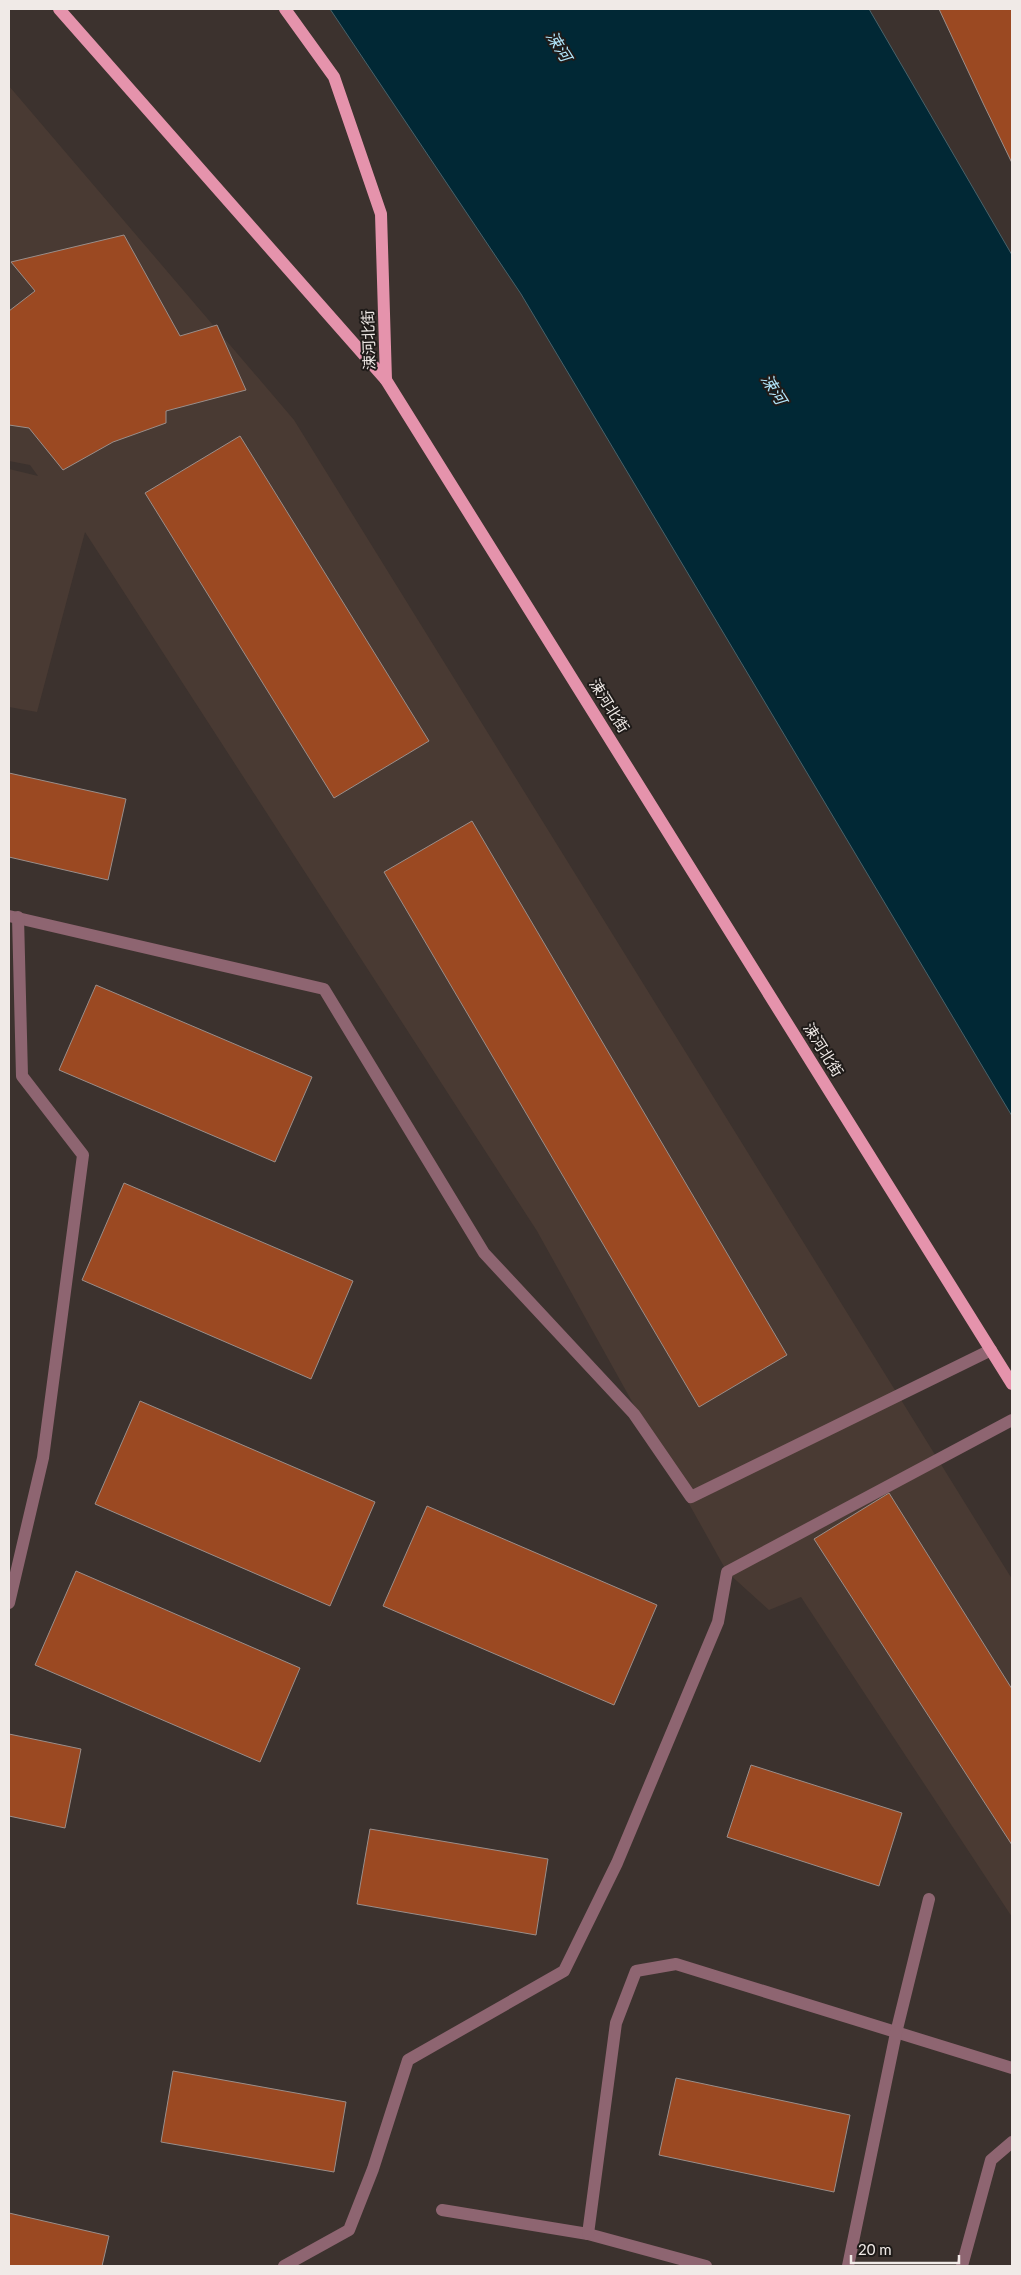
<svg xmlns="http://www.w3.org/2000/svg" width="1021" height="2275" font-family="Lato,'Noto Sans SC',sans-serif">
	<rect width="100%" height="100%" fill="#3c322e"/>
	<polygon fill="#493a33" points="9,86 294,420 1012,1579 1012,1917 801,1597 769,1610 727,1572 537,1231 85,532 37,712 9,707 9,469 38,476 30,465 9,461"/>
	<polygon fill="#012835" stroke="#49626a" points="330,9 869,9 1012,255 1012,1116 521,294"/>
	<g fill="#9b4922" stroke="#9a8e8a">
		<polygon points="939,9 1012,9 1012,163 983,103"/>
		<polygon points="124,235 180,336 217,325 246,390 166,411 166,423 113,442 63,470 29,428 9,425 9,311 35,291 11,262"/>
		<polygon points="240,436 429,741 334,798 145,493"/>
		<polygon points="9,773 126,799 108,880 9,857"/>
		<polygon points="472,821 787,1355 699,1407 384,872"/>
		<polygon points="96,985 312,1077 275,1162 59,1070"/>
		<polygon points="124,1183 353,1281 311,1379 82,1280"/>
		<polygon points="140,1401 375,1502 330,1606 95,1504"/>
		<polygon points="889,1493 1012,1689 1012,1845 814,1539"/>
		<polygon points="427,1506 657,1605 614,1705 383,1606"/>
		<polygon points="76,1571 300,1668 260,1762 35,1665"/>
		<polygon points="9,1734 81,1749 65,1828 9,1816"/>
		<polygon points="751,1765 902,1813 879,1886 727,1837"/>
		<polygon points="370,1829 548,1859 536,1935 357,1904"/>
		<polygon points="173,2071 346,2102 334,2172 161,2142"/>
		<polygon points="676,2078 850,2115 834,2192 659,2155"/>
		<polygon points="9,2213 109,2236 102,2266 9,2266"/>
	</g>
	<g fill="none" stroke-linecap="round" stroke-linejoin="round">
		<g stroke="#8e6571" stroke-width="12">
			<polyline points="9,916 324,989 484,1253 634,1414 691,1497 991,1350"/>
			<polyline points="9,1603 43,1458 83,1155 22,1076 18,917"/>
			<polyline points="442,2210 588,2234 706,2266"/>
			<polyline points="588,2234 616,2023 636,1971 676,1964 1012,2068"/>
			<polyline points="284,2266 349,2230 373,2169 408,2060 564,1971 617,1863 718,1622 727,1572 1012,1420"/>
			<polyline points="848,2266 896,2033 929,1899"/>
			<polyline points="962,2266 991,2160 1012,2142"/>
		</g>
		<g stroke="#e593ac" stroke-width="12">
			<polyline points="59,9 386,380 1012,1384"/>
			<polyline points="285,9 334,77 381,214 386,380"/>
		</g>
	</g>
	<g text-anchor="middle" stroke-width="4" stroke-linejoin="round" paint-order="stroke">
		<g font-size="15" fill="#f0eae7" stroke="#1f1b19">
			<text transform="translate(369 340) rotate(-92)" y="5">涑河北街</text>
			<text transform="translate(609 706) rotate(58)" y="5">涑河北街</text>
			<text transform="translate(823 1050) rotate(58)" y="5">涑河北街</text>
		</g>
		<g font-size="16" font-style="italic" fill="#b3e7fc" stroke="#1f1b19">
			<text transform="translate(559 46) rotate(58)" y="6">涑河</text>
			<text transform="translate(774 389) rotate(58)" y="6">涑河</text>
		</g>
	</g>
	<rect width="1021" height="2275" fill="none" stroke="#f0eae7" stroke-width="20"/>
	<path d="M851 2255v8h108v-8" fill="none" stroke="#f0eae7" stroke-width="2.5"/>
	<text x="858" y="2255" font-size="15" fill="#f0eae7" stroke="#1f1b19" stroke-width="4" paint-order="stroke">20 m</text>
</svg>
